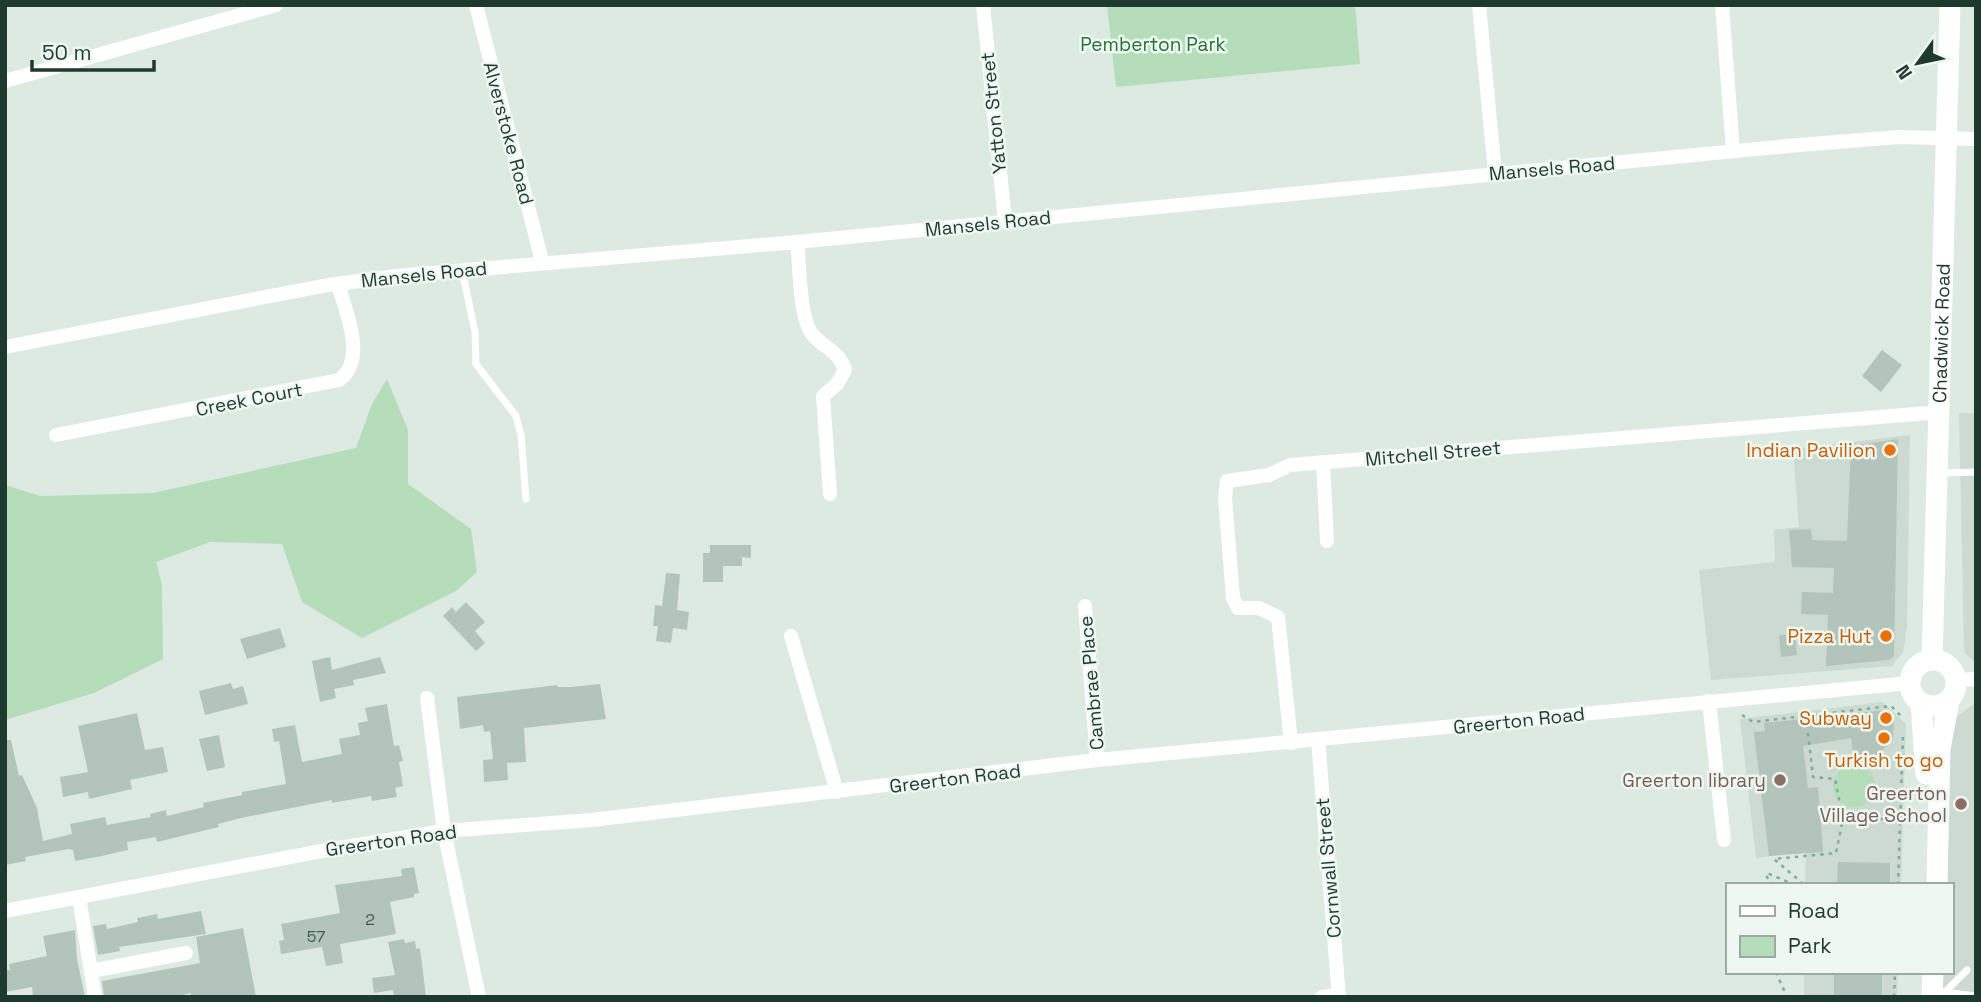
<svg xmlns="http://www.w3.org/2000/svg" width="1981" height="1002" font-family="'Space Grotesk',sans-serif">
	<rect width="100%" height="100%" fill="#ddeae2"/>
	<g fill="#ccdad1">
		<polygon points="1959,413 1976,413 1976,663 1964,652"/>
		<polygon points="1910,435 1907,627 1903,652 1892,666 1711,680 1699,570 1775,562 1774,530 1799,527 1793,449"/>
		<polygon points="1882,702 1906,724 1901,885 1805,885 1806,851 1756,858 1740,719"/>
		<polygon points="1975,703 1976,997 1941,997 1941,972 1951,972 1951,885 1943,885 1948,723"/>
		<polygon points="1804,972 1898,972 1897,997 1804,997"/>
	</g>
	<g fill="#b5ddb9">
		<polygon points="1107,5 1355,5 1360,64 1116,87"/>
		<polygon points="387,379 408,430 408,484 471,529 477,572 456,591 362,638 302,602 282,544 210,542 156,562 162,585 163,659 94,693 5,720 5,485 40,496 153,493 356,448 372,404"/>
		<circle cx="1854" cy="786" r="21"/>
	</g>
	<g fill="#b3c5bb">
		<polygon points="1882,350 1902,365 1881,392 1862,376"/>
		<polygon points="1898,439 1894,656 1889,660 1826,666 1828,615 1801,614 1802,592 1833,593 1834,568 1792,567 1789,530 1811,529 1812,540 1847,541 1851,446"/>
		<polygon points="710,545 751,545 751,558 742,557 742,566 723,566 723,582 703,582 703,553 710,553"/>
		<polygon points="666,573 680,574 677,610 689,612 687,630 673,628 671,643 656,641 658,626 653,626 655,605 662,606"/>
		<polygon points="466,602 485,622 475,631 485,643 476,651 443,616 452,607 456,612"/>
		<polygon points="280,628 286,647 247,659 240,639"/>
		<polygon points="1795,634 1797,655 1781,657 1779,635"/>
		<polygon points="330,657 332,670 380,657 386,673 353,680 354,685 334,689 336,698 320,702 312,661"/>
		<polygon points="231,683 233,689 243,686 248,704 205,715 199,691"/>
		<polygon points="600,684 606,719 524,728 526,762 507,763 508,780 484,782 483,760 493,759 490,731 484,732 483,725 460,729 457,697 557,685 558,687 571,687"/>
		<polygon points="387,704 394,746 399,745 403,761 399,762 403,786 395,788 397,797 372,801 371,796 332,803 332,800 241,818 218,824 219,827 157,842 156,837 127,842 128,850 102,856 75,861 73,850 69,849 25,857 26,861 5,865 5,740 11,740 19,776 22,775 37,808 43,841 72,834 70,824 105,817 107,825 151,817 150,814 166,810 167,816 204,807 203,803 242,795 242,792 286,784 279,741 274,742 272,729 295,725 302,762 342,754 339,739 360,735 358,723 368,721 365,708"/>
		<polygon points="1886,710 1894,716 1893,740 1868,764 1855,765 1851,738 1803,746 1808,788 1818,787 1823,852 1769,856 1754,732 1765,731 1764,723"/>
		<polygon points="137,713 145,750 163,747 168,772 130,780 132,789 89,799 88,792 63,797 60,777 88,772 78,726"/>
		<polygon points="219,735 225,767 207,771 199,739"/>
		<polygon points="1838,862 1890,863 1890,885 1837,885"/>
		<polygon points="414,867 419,893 414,894 414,897 390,902 396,934 340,944 343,963 326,966 322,947 281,954 279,941 284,940 281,924 340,913 335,885 402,876 401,869"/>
		<polygon points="201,911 206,934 119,947 120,951 98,955 93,926 106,924 107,929 138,922 137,918 157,914 158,919"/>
		<polygon points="243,928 256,997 191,997 191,993 174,997 104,997 102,981 200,963 196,937"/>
		<polygon points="75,930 77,959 85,997 33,997 32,987 5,992 5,970 10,970 9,964 47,956 43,936"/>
		<polygon points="404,939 405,943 415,941 416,949 420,948 426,997 394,997 393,990 374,993 372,978 395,975 388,942"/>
		<rect x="1834" y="972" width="48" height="25"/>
	</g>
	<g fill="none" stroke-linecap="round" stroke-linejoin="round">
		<g stroke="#7caf97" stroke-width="2.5" stroke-dasharray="3.5 5" stroke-linecap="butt">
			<polyline points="1742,715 1753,722 1891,706 1902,717"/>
			<polyline points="1806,716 1813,777 1835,779 1843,819 1900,819"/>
			<polyline points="1774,885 1766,876 1767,873 1795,885"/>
			<polyline points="1800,885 1801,882 1774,859 1836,853 1843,819"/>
			<polyline points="1898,885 1903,734"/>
			<polyline points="1776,972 1787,997"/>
			<polyline points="1894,997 1895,972"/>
		</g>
		<g stroke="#fff" stroke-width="7">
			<polyline points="462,270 475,332 476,364 516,416 521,435 526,499"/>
			<polyline points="1939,473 1976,472"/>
			<polyline points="1933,991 1976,996"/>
			<polyline points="1945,992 1967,970"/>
		</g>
		<g stroke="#fff" stroke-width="14">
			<polyline points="476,5 542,261"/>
			<polyline points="983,5 1005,221"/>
			<polyline points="1479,5 1495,173"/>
			<polyline points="1722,5 1733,151"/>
			<polyline points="5,81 276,5"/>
			<path d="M 797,242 C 800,265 799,317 812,334 C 823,348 840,351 845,370 L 837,384 L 823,396 L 830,494"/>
			<polyline points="5,347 328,285 397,276 797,242 1787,146 1899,137 1976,139"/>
			<path d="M 56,435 L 339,380 C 368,359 345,311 338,284"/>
			<polyline points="1323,462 1327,541"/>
			<polyline points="1085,606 1097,760"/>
			<polyline points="791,636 837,792"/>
			<polyline points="1956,680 1976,679"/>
			<polyline points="427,698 444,831 479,997"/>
			<polyline points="1709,701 1724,840"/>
			<polyline points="1318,740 1339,997"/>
			<polyline points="1291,743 1278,617 1259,608 1238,608 1233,598 1225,498 1227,481 1269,475 1290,465 1941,412"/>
			<polyline points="79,897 95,997"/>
			<polyline points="5,911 327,850 444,831 592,820 1097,760 1910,683"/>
			<polyline points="91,971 186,953"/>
			<polyline points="1322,997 1339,995"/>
		</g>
		<g stroke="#fff" stroke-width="21">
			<circle cx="1933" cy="683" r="23"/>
			<path id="s1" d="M 1932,660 L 1950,5"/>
			<polyline points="1921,703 1926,774"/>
			<polyline points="1937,885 1940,749 1949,700"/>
			<polyline points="1932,997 1933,972"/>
		</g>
	</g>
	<g fill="#e8710a" stroke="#eef7f1" stroke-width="2.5">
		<circle cx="1890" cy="450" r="7"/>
		<circle cx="1886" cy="636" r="7"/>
		<circle cx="1886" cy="718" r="7"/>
		<circle cx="1884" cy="738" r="7"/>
	</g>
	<g fill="#8d6e63" stroke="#eef7f1" stroke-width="2.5">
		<circle cx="1780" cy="780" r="7"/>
		<circle cx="1961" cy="804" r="7"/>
	</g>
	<g text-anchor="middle" stroke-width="5" stroke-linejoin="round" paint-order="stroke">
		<g font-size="16" fill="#435d51">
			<text x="370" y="925">2</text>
			<text x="316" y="942">57</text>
		</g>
		<g font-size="19" fill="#277238" stroke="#eef7f1">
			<text x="1153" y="51">Pemberton Park</text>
		</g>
		<g font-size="19" fill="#1e3a2e" stroke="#eef7f1">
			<text transform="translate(993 113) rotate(-96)" y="7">Yatton Street</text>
			<text transform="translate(509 133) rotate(75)" y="7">Alverstoke Road</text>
			<text transform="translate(1552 168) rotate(-5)" y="7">Mansels Road</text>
			<text transform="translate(988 223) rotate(-6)" y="7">Mansels Road</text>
			<text transform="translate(424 274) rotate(-6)" y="7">Mansels Road</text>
			<text dy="7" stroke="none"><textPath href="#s1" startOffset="327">Chadwick Road</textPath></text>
			<text transform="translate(249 399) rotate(-11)" y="7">Creek Court</text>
			<text transform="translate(1433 453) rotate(-5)" y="7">Mitchell Street</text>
			<text transform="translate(1091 683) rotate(-95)" y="7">Cambrae Place</text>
			<text transform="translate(1519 720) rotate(-6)" y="7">Greerton Road</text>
			<text transform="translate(955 778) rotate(-7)" y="7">Greerton Road</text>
			<text transform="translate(391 840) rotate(-8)" y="7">Greerton Road</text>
			<text transform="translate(1328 868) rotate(-95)" y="7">Cornwall Street</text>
		</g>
		<g font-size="19" fill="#c56008" stroke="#eef7f1" text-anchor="end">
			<text x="1876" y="457">Indian Pavilion</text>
			<text x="1872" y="643">Pizza Hut</text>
			<text x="1872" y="725">Subway</text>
			<text x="1884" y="767" text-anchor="middle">Turkish to go</text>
		</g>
		<g font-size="19" fill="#785e54" stroke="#eef7f1" text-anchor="end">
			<text x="1766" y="787">Greerton library</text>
			<text x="1947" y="800">Greerton<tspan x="1947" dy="22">Village School</tspan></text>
		</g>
	</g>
	<rect width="1981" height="1002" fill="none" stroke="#1e3a2e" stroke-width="14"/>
	<rect x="1726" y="883" width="228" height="91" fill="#eef7f1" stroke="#9baba3" stroke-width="2"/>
	<rect x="1740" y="906" width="35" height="10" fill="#ffffff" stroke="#9baba3" stroke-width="2"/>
	<text x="1788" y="918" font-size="21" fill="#1e3a2e">Road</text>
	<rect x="1740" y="936" width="35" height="21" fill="#b5ddb9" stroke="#9baba3" stroke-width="2"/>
	<text x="1788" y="953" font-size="21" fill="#1e3a2e">Park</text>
	<g transform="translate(1918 63) rotate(237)" stroke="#eef7f1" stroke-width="5" paint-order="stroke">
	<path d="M0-5L12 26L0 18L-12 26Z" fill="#1e3a2e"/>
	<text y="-10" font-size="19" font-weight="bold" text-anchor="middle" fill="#1e3a2e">N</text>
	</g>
	<path d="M32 60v10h122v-10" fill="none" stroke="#1e3a2e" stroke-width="3.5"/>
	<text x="42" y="60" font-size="21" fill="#1e3a2e" stroke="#eef7f1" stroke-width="5" paint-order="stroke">50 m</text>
</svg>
